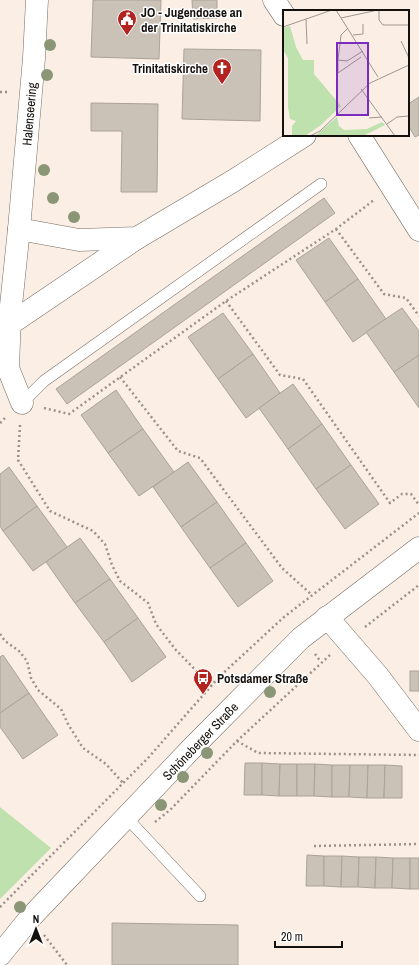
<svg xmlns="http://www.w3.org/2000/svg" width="419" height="965" font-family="'Archivo Narrow',sans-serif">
	<rect width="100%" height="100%" fill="#fbefe5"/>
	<polygon fill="#bee1ad" points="0,807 51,848 0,899"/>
	<g fill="#cbc2b7" stroke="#aba298">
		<polygon points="93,0 161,0 159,59 91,57"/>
		<polygon points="192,0 217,0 217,18 193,19"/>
		<polygon points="184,49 261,50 260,121 182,119"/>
		<polygon points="419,97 419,135 415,137 408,125 408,104"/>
		<polygon points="91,103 158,104 157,192 121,192 122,131 91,131"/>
		<polygon points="324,198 335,213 67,404 56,389"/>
		<polygon points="329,238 358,279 325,302 296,260"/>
		<polygon points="358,279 386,319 353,342 325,302"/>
		<polygon points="402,308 419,331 419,355 394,372 366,332"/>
		<polygon points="223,313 253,354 218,379 188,337"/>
		<polygon points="253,354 280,393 246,418 218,379"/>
		<polygon points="419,355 419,408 394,372"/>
		<polygon points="293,384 322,424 288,449 259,408"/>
		<polygon points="116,390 143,429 108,453 81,415"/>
		<polygon points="322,424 351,465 316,489 288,449"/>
		<polygon points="143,429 174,472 139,496 108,453"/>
		<polygon points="188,462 217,502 181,527 153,487"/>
		<polygon points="351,465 379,504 345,529 316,489"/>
		<polygon points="9,467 37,506 3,531 0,526 0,474"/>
		<polygon points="217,502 246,543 210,568 181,527"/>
		<polygon points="37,506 67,547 33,571 3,531"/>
		<polygon points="80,538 110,579 75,603 46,562"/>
		<polygon points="246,543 273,581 238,607 210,568"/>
		<polygon points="110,579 138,618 104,642 75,603"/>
		<polygon points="138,618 166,657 132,682 104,642"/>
		<polygon points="3,655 29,693 0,713 0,657"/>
		<rect x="410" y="671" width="9" height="20"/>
		<polygon points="29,693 58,735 23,759 0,727 0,713"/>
		<polygon points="245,763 262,763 262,795 244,795"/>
		<polygon points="262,763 280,764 279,796 262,795"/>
		<polygon points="280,764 297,764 297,796 279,796"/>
		<polygon points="297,764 315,764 314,796 297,796"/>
		<polygon points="315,764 332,765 332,797 314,796"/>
		<polygon points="332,765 350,765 349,797 332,797"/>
		<polygon points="350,765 368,765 367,798 349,797"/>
		<polygon points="368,765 385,765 384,798 367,798"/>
		<polygon points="385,765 402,766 402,798 384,798"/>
		<polygon points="307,855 324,856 324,886 306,886"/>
		<polygon points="324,856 342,856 341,887 324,886"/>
		<polygon points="342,856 359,857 358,887 341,887"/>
		<polygon points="359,857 376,857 375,888 358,887"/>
		<polygon points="376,857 393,858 392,888 375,888"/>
		<polygon points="393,858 410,858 410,889 392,888"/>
		<rect x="410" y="858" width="9" height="31"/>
		<polygon points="112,923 238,925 238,965 112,965"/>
	</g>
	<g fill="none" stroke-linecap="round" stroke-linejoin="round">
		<g stroke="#766c64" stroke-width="12">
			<g id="service">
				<polyline points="22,403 44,381 321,184"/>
				<polyline points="126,817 200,896"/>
			</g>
		</g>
		<g stroke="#766c64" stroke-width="23">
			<g id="minor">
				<polyline points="37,0 34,58 19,229 79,240 137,238 233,181 305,135"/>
				<polyline points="274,0 284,15"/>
				<polyline points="359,135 419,230"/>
				<polyline points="19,229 10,315 8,368 22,403"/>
				<polyline points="10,324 137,238"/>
				<polyline points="327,617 378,676 419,730"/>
			</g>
		</g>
		<g stroke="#766c64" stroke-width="23">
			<polyline id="tertiary" points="0,955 30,918 192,748 301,638 419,548"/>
		</g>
		<g stroke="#99918a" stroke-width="2.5" stroke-dasharray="2 3" stroke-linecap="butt">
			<polyline points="0,92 9,92"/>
			<polyline points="336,229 384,294 406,298 419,316"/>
			<polyline points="226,301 280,375 303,379 390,503 402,494 411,494 419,505"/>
			<polyline points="120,377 178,451 200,458 282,568 312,595"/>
			<polyline points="44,408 69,414 226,301 336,229 374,200"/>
			<polyline points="0,423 5,418"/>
			<polyline points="20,425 18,460 50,511 93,531 105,544 112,565 120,581 148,603 156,624 175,649 211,686"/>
			<polyline points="365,627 419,585"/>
			<polyline points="0,634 5,641 19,651 27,661 31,678 38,690 61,709 68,724 83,748 106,764 123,783"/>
			<polyline points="315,654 321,662"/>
			<polyline points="237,741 258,753 419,755"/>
			<polyline points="155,822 170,810 237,741 330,655"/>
			<polyline points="314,846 419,844"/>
			<polyline points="0,907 148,758 219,677 284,617 419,513"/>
			<polyline points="44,935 67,965"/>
		</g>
		<use href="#service" stroke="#fff" stroke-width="11"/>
		<use href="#minor" stroke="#fff" stroke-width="22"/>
		<use href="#tertiary" stroke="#fff" stroke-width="22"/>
	</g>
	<g fill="#8a9675">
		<circle cx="50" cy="45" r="6"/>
		<circle cx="47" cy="75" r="6"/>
		<circle cx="44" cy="170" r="6"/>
		<circle cx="53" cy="198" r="6"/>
		<circle cx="74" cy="217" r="6"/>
		<circle cx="270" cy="692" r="6"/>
		<circle cx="207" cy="753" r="6"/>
		<circle cx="183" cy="777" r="6"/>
		<circle cx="161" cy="805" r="6"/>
		<circle cx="20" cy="907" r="6"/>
	</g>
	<defs>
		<g id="civic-pin" transform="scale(1)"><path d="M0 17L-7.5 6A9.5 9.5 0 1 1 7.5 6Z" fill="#b32420" stroke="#fff"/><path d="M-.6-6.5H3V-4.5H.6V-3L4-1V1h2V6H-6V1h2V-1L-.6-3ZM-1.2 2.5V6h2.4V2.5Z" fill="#fff"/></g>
		<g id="church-pin" transform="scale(1)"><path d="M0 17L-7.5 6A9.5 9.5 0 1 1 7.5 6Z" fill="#b32420" stroke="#fff"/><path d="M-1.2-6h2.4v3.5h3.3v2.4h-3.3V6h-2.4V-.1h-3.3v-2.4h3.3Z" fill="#fff"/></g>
		<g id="bus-pin" transform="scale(1)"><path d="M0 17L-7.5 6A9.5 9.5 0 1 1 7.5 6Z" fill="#b32420" stroke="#fff"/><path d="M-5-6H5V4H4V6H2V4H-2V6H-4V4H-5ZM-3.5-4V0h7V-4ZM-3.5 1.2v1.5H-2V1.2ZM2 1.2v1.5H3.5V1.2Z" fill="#fff"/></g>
	</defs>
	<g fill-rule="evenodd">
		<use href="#civic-pin" x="127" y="19"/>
		<use href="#church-pin" x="222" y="68"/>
		<use href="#bus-pin" x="203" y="678"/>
	</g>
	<g text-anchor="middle" stroke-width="3" stroke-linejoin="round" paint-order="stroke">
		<g font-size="13" font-weight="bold" fill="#14100d" stroke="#fff" text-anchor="start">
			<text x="141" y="17">JO - Jugendoase an<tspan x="141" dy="15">der Trinitatiskirche</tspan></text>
			<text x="208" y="73" text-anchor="end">Trinitatiskirche</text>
			<text x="217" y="683">Potsdamer Straße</text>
		</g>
		<g font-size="13" fill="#14100d" stroke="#fff">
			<text transform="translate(29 114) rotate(-85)" y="5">Halenseering</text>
			<text transform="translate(200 741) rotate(-46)" y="5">Schöneberger Straße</text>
		</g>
	</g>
	<g transform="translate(283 10)">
		<rect width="126" height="126" fill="#fbefe5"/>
		<path d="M 7,16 L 13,37 L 20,50 L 31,50 L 31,64 L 58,96 L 38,115 L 22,126 L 9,126 L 9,116 L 13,111 L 7,109 L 5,97 L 5,48 L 0,40 L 0,18 ZM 54,107 L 56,116 L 61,120 L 84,119 L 99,112 L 102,115 L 80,126 L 32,126 Z" fill="#bee1ad"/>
		<path fill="none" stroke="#9f968f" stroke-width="1" d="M 53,0 L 95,67M 96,0 L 96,10 L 100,15 L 126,15M 58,8 L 95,0M 23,9 L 24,34M 0,17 L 49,0M 65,18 L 58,25 L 55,50 L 64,51 L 80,41M 70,25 L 80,24 L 80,14M 118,31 L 126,48M 55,50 L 55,63 L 78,47M 78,79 L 112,126M 86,108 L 99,107M 104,114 L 114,107 L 126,106M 27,126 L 37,121 L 87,73 L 126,55"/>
		<path fill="#7b2cbf" fill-opacity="0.15" stroke="#7b2cbf" stroke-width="2" d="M 54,33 L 85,33 L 85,105 L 54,105 Z"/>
		<rect width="126" height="126" fill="none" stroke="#14100d" stroke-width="2"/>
	</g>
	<g transform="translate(36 929)" stroke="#ffffff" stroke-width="3" paint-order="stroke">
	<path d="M0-3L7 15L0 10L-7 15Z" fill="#14100d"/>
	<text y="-6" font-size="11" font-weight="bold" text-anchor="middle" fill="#14100d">N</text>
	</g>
	<path d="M275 941v6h67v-6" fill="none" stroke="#14100d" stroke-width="2"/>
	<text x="281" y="941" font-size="12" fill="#14100d" stroke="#ffffff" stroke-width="3" paint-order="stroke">20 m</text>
</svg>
